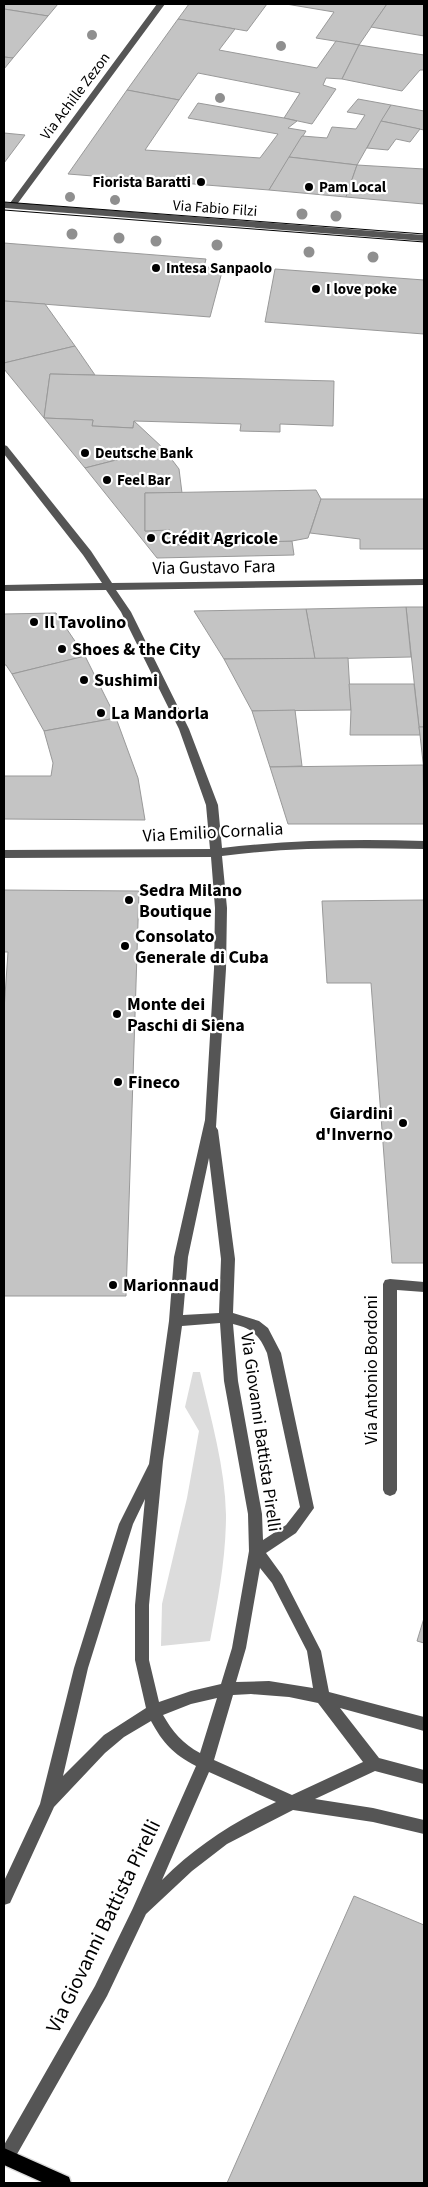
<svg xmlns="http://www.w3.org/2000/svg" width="428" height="2187" font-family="'Source Sans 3',sans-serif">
	<rect width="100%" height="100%" fill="#fff"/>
	<path fill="#dcdcdc" d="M 193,1372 L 200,1372 C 211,1419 225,1467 226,1515 C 226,1558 218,1599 210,1641 L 161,1646 L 162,1604 L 187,1498 L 199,1431 L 185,1407 Z"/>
	<g fill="#c4c4c4" stroke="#999">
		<polygon points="4,4 58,4 48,16 4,9"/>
		<polygon points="189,4 267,4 247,31 178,19"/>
		<polygon points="286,4 387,4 359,45 316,38 334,12"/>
		<polygon points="387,4 424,4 424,36 371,27"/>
		<polygon points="4,9 48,16 13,58 4,57"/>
		<polygon points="178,19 235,29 219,50 317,68 336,41 359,45 342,79 326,78 323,85 336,89 312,124 284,118 300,93 198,73 179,100 127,90"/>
		<polygon points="359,45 424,55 424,70 420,70 402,91 342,79"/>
		<polygon points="4,57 13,58 4,69"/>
		<polygon points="127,90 179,100 145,150 260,158 278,134 188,118 198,103 284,118 297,121 288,128 306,131 269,190 68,174"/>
		<polygon points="358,99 391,105 357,165 289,157 302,136 327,138 332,127 356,129 365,115 347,112"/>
		<polygon points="391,105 424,111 424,130 381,121"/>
		<polygon points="381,121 420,129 410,142 396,139 388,150 367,148"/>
		<polygon points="4,133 25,135 4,163"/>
		<polygon points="289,157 357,165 346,197 269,190"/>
		<polygon points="357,165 424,169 424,204 346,197"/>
		<polygon points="4,243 206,259 204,267 223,268 210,317 4,301"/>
		<polygon points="275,269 424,280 424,334 265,322"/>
		<polygon points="4,301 45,304 75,346 4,363"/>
		<polygon points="75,346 95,375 50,374 44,418 4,369 4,363"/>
		<polygon points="50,374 334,381 333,426 280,424 280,432 240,431 241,424 134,421 133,428 92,426 93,420 44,418"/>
		<polygon points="44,418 93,420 92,426 133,428 134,421 163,448 85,468"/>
		<polygon points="163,448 179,469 182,493 145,493 145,531 170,530 169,545 292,541 294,555 157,558 85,468"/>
		<polygon points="316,490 321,499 308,538 292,541 169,545 170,530 145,531 145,493"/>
		<polygon points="321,499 424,499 424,549 360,549 360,539 310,533"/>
		<polygon points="406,607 424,607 424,727 419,727"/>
		<polygon points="406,607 411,657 315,659 306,609"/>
		<polygon points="306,609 315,659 224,659 194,611"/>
		<polygon points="56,613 85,656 12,674 6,665 4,665 4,614"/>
		<polygon points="85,656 116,718 44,731 12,674"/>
		<polygon points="348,658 351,710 252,711 224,659"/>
		<polygon points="349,684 414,684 420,735 350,735 351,710"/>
		<polygon points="295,710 302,766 270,767 252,711"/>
		<polygon points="116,718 138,778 145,820 4,819 4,776 51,776 53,763 44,731"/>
		<polygon points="419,727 424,727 424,771 420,735"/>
		<polygon points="423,765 424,824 288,824 270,767"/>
		<polygon points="4,890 139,891 126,1296 4,1296 4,1010 8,952 4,952"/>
		<polygon points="424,900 424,1263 392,1263 371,983 327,983 322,901"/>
		<polygon points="424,1618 424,1643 417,1641"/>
		<polygon points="354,1896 424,1925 424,2183 227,2183"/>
	</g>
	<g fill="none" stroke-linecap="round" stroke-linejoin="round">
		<g stroke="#dbdbdb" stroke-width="3">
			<polygon id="major" points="4,2148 69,2177 71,2183 44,2183 4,2165"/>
		</g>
		<g fill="#555" fill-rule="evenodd">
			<polygon points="157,4 165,4 18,203 424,235 424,241 4,208 4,202 10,203"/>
			<path d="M 4,445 L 7,446 L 91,551 L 112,583 L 424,579 L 424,585 L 116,590 L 131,612 L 189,729 L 218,805 L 222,848 C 289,840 356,839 424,841 L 424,849 C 356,848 290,847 222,856 L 227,908 L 226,969 L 216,1127 L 218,1130 L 235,1259 L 233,1313 L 259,1321 L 268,1328 L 281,1353 L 314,1508 L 296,1533 L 266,1553 L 282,1575 L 321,1651 L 329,1692 L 424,1717 L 424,1731 L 340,1708 L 379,1758 L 424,1770 L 424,1784 L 375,1771 L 315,1799 L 373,1808 L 424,1820 L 424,1834 L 373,1822 L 293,1810 L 227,1844 L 192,1871 L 146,1914 L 107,1996 L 12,2163 L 6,2165 L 4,2164 L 4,2145 L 95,1986 L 133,1908 L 196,1766 C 173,1754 163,1743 151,1721 L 124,1737 L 105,1753 L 54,1807 L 10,1903 L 4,1905 L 4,1881 L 40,1804 L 74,1668 L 119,1524 L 149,1464 L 169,1321 L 174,1257 L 205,1120 L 214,969 L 215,908 L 211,857 L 4,858 L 4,850 L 210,849 L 206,805 L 179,729 L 121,612 L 106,590 L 4,591 L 4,585 L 102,583 L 83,555 L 4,454 ZM 209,1158 L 221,1259 L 219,1313 L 183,1315 L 188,1257 ZM 220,1323 L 224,1381 L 248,1514 L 249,1551 L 232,1648 L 221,1684 L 191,1691 L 159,1702 L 149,1660 L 149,1605 L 163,1461 L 182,1326 ZM 233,1324 C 252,1328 260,1336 267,1353 L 300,1507 L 286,1525 L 263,1540 L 262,1514 L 238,1381 ZM 145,1499 L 135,1605 L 135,1660 L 146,1708 L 104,1735 L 63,1776 L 88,1668 L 133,1524 ZM 260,1568 L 272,1583 L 307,1651 L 313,1688 L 269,1681 L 236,1682 L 246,1648 ZM 251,1694 L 289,1697 L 318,1703 L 363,1762 L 292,1795 L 214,1760 L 233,1695 ZM 217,1698 L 200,1753 C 183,1744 172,1731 163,1715 L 191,1704 ZM 209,1772 L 276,1802 C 232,1823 196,1846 162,1880 Z"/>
			<polygon points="390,1279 424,1282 424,1292 397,1290 397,1490 395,1494 390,1496 385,1494 383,1490 383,1284 385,1280"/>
		</g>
		<use href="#major" fill="#000" fill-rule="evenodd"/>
		<g stroke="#000" stroke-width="1">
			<polyline points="4,202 424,234"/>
			<polyline points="4,210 424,242"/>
		</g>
	</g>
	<g fill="#8f8f8f">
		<circle cx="92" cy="35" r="5"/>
		<circle cx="281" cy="46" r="5"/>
		<circle cx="220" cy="98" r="5"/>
		<circle cx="70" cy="197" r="5"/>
		<circle cx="115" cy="200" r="5"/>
		<circle cx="212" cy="207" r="5"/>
		<circle cx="302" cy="214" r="5.5"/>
		<circle cx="336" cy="216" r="5.5"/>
		<circle cx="72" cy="234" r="5.5"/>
		<circle cx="119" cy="238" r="5.5"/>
		<circle cx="156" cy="241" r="5.5"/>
		<circle cx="217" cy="245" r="5.5"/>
		<circle cx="309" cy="252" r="5.5"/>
		<circle cx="373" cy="257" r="5.5"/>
	</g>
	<g fill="#000" stroke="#fff" stroke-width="2">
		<circle cx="201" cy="182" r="5"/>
		<circle cx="309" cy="187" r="5"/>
		<circle cx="156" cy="268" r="5"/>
		<circle cx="316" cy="289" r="5"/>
		<circle cx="85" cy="453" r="5"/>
		<circle cx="107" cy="480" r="5"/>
		<circle cx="151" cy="538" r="5"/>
		<circle cx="34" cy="622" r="5"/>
		<circle cx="62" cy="649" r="5"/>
		<circle cx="84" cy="680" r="5"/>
		<circle cx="101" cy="713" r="5"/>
		<circle cx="129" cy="900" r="5"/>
		<circle cx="125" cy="946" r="5"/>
		<circle cx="117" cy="1014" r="5"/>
		<circle cx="118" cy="1082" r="5"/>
		<circle cx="403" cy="1123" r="5"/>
		<circle cx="113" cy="1285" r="5"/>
	</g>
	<g text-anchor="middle" stroke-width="4.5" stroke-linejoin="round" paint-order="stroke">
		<g font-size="15" fill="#000" stroke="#fff">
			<text transform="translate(75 96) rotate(-53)" y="5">Via Achille Zezon</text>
			<text transform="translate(215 208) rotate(4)" y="5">Via Fabio Filzi</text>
		</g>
		<g font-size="15" font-weight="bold" fill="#000" stroke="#fff" text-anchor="start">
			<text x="191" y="187" text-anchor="end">Fiorista Baratti</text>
			<text x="319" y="192">Pam Local</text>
			<text x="166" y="273">Intesa Sanpaolo</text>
			<text x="326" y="294">I love poke</text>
			<text x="95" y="458">Deutsche Bank</text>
			<text x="117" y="485">Feel Bar</text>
		</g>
		<g font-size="18" font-weight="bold" fill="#000" stroke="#fff" text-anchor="start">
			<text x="161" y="544">Crédit Agricole</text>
			<text x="44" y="628">Il Tavolino</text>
			<text x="72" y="655">Shoes &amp; the City</text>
			<text x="94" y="686">Sushimi</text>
			<text x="111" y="719">La Mandorla</text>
			<text x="139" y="896">Sedra Milano<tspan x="139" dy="21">Boutique</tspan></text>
			<text x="135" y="942">Consolato<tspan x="135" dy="21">Generale di Cuba</tspan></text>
			<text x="127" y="1010">Monte dei<tspan x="127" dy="21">Paschi di Siena</tspan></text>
			<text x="128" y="1088">Fineco</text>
			<text x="393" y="1119" text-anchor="end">Giardini<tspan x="393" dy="21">d'Inverno</tspan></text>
			<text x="123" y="1291">Marionnaud</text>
		</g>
		<g font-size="18" fill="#000" stroke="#fff">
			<text transform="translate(214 567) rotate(-1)" y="6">Via Gustavo Fara</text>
			<text transform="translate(213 832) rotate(-3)" y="6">Via Emilio Cornalia</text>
			<text transform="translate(371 1370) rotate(-90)" y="6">Via Antonio Bordoni</text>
			<text transform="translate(261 1432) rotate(82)" y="6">Via Giovanni Battista Pirelli</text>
		</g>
		<g font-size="21" fill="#000" stroke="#fff">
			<text transform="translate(103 1926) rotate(-64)" y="7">Via Giovanni Battista Pirelli</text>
		</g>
	</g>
	<rect width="428" height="2187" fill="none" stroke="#000000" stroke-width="10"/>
</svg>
